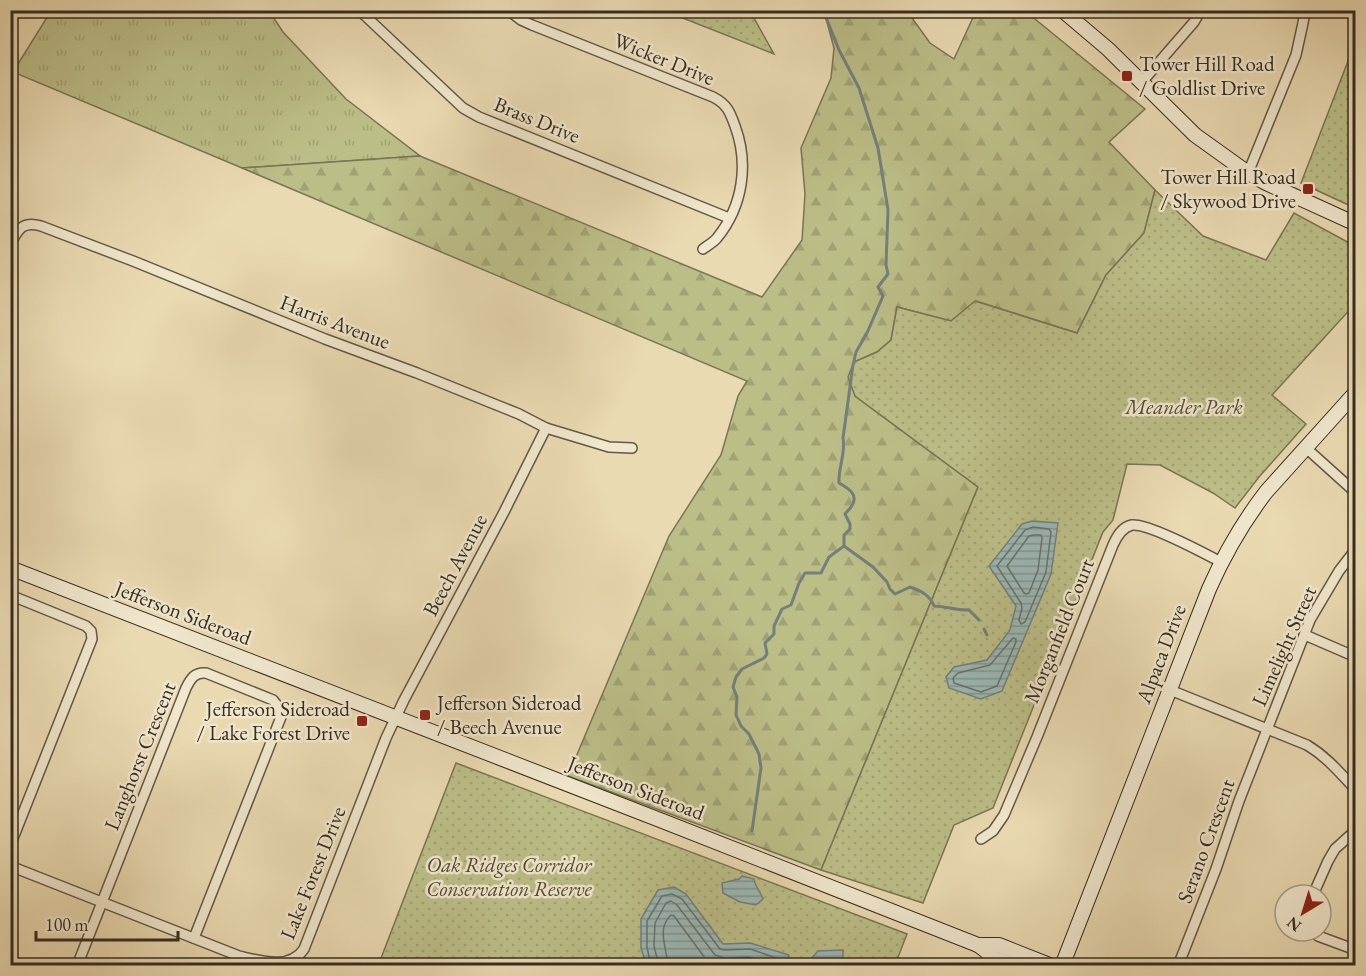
<svg xmlns="http://www.w3.org/2000/svg" width="1366" height="976" font-family="'EB Garamond',serif">
	<defs>
		<pattern id="grass-tufts" width="24" height="20" patternUnits="userSpaceOnUse" patternTransform="scale(1.5)"><rect width="24" height="20" fill="#bcbe88"/><path d="M3 7l-1-3M5 7V3M7 7l1-3M15 17l-1-3M17 17v-4M19 17l1-3" fill="none" stroke="#a2a375"/></pattern>
		<pattern id="forest-firs" width="22" height="20" patternUnits="userSpaceOnUse" patternTransform="scale(1.5)"><rect width="22" height="20" fill="#bcbe88"/><path d="M5 1l3.5 6h-7zM16 11l3.5 6h-7z" fill="#a2a375"/></pattern>
		<pattern id="park-dots" width="8" height="8" patternUnits="userSpaceOnUse" patternTransform="scale(1.5)"><rect width="8" height="8" fill="#bcbe88"/><path d="M2 2h.1M6 6h.1" fill="none" stroke="#a2a375" stroke-width="1.8" stroke-linecap="round"/></pattern>
		<pattern id="water-rules" width="6" height="5" patternUnits="userSpaceOnUse" patternTransform="scale(1.5)"><rect width="6" height="5" fill="#9bb8b6"/><path d="M0 2.5h6" fill="none" stroke="#7f9694"/></pattern>
	</defs>
	<rect width="100%" height="100%" fill="#eadab2"/>
	<filter id="stains"><feTurbulence type="fractalNoise" baseFrequency=".00333" numOctaves="4"/><feColorMatrix values="0 0 0 0 .2 0 0 0 0 .09 0 0 0 0 .02 0 0 0 .5 -.17"/></filter>
	<radialGradient id="worn" r=".72"><stop offset=".6" stop-color="#630" stop-opacity="0"/><stop offset="1" stop-color="#630" stop-opacity=".3"/></radialGradient>
	<polygon fill="url(#grass-tufts)" stroke="#797555" stroke-width="1.5" points="51,11 269,11 283,32 346,99 420,156 242,168 13,72"/>
	<polygon fill="url(#forest-firs)" stroke="#797555" stroke-width="1.5" points="1024,10 1145,109 1109,142 1155,190 1144,233 1106,275 1077,333 976,301 951,321 897,307 891,340 877,352 854,362 855,396 978,487 821,870 568,776 669,536 721,455 738,396 747,381 242,168 420,156 762,297 802,240 805,194 801,148 831,78 834,48 824,11 907,11 930,43 954,59 976,11"/>
	<g fill="url(#park-dots)" stroke="#797555" stroke-width="1.5">
		<polygon points="665,11 750,11 774,54"/>
		<polygon points="1355,43 1355,208 1301,183"/>
		<polygon points="1155,190 1203,236 1266,260 1294,213 1355,246 1355,304 1272,395 1306,424 1259,477 1235,508 1213,493 1160,465 1127,464 1113,520 1103,532 993,808 954,825 923,903 821,870 978,487 855,396 848,377 854,362 877,352 891,340 897,307 951,321 975,301 1077,333 1106,275 1144,233"/>
		<polygon points="456,763 907,934 895,965 378,966"/>
	</g>
	<g fill="url(#water-rules)" stroke="#73807b" stroke-width="1.5">
		<polygon points="1032,521 1058,523 1051,574 1002,691 981,699 949,688 946,677 954,667 987,660 1010,630 1016,606 989,566 1022,524"/>
		<path d="M 742,876 L 754,879 C 755,887 761,892 763,899 L 756,905 L 740,902 L 723,893 L 722,883 L 739,879 Z"/>
		<polygon points="674,887 686,894 723,944 750,943 789,955 786,965 646,965 641,948 641,919 658,890"/>
		<polygon points="843,950 843,965 806,965 818,951"/>
	</g>
	<g fill="none" stroke-linecap="round" stroke-linejoin="round">
		<g stroke="#68726c" stroke-width="1.5">
			<polygon points="1033,527 1049,529 1051,532 1046,572 1025,622 1021,624 1019,620 1022,608 1021,603 997,566 1025,530"/>
			<polygon points="1034,535 1041,535 1042,538 1038,570 1029,593 1026,594 1024,593 1007,566 1029,536"/>
			<polygon points="1013,638 1016,639 1016,642 997,686 981,692 954,683 953,678 958,673 990,665"/>
			<polyline points="651,966 647,947 647,921 662,896 672,894 682,899 720,949 724,950 750,949 779,959 781,961 781,966"/>
			<polyline points="659,966 654,946 655,923 666,903 671,901 677,905 715,955 724,958 749,957 773,966"/>
			<path d="M 668,966 C 667,948 656,929 671,915 L 674,916 L 705,958 L 717,966"/>
		</g>
		<g stroke="#73807b" stroke-width="3">
			<path d="M 823,10 L 839,50 L 859,88 L 878,148 L 888,210 L 886,265 L 888,274 L 878,287 L 883,296 L 867,333 L 856,352 L 853,365 L 843,438 C 846,453 838,468 839,483 C 848,488 860,495 851,507 C 850,509 847,511 845,514 L 850,524 L 850,529 L 844,535 L 844,546"/>
			<path d="M 844,546 L 873,567 L 887,582 L 890,589 L 895,594 L 910,587 C 921,591 930,595 934,606 C 946,606 957,611 969,610 L 979,620"/>
			<polyline points="984,629 987,635"/>
			<polyline points="752,831 761,768 759,754 749,734 741,726 736,715 737,697 733,687 736,677 742,669 764,658 767,654 765,643 774,634 774,626 782,609 791,605 799,583 805,573 821,573 829,557 844,546"/>
		</g>
		<g stroke="#635846" stroke-width="12">
			<g id="street">
				<polyline points="359,10 463,108 479,117 729,218"/>
				<path d="M 508,10 L 521,20 L 532,25 L 713,97 C 727,104 730,112 735,126 C 749,164 743,206 717,238 C 714,242 707,246 703,249"/>
				<polyline points="1141,83 1194,22 1201,10"/>
				<polyline points="1248,173 1296,55 1303,23 1305,10"/>
				<path d="M 10,244 C 19,229 22,221 41,226 L 133,261 L 325,339 L 417,373 L 519,414 L 546,428 L 609,447 L 632,448"/>
				<polyline points="1305,447 1356,493"/>
				<polyline points="10,595 86,626 91,631 92,639 10,846"/>
				<polyline points="1305,635 1356,657"/>
				<path d="M 1170,690 L 1307,745 C 1327,757 1340,773 1356,790"/>
				<path d="M 981,839 L 993,831 L 1004,815 L 1037,737 L 1113,545 C 1117,536 1122,527 1132,525 C 1148,523 1204,553 1221,562"/>
				<path d="M 10,866 L 239,956 C 261,961 290,970 304,949 L 386,738 L 404,700 L 504,512 L 546,428"/>
				<polyline points="1313,895 1328,861 1335,849 1356,830"/>
				<polyline points="1312,931 1318,936 1356,950"/>
				<path d="M 77,966 L 186,688 C 191,678 195,672 206,673 L 273,700 L 281,710 L 281,717 L 194,938"/>
				<polyline points="1178,966 1216,869 1239,801 1310,620 1339,571 1356,549"/>
			</g>
		</g>
		<g stroke="#362c22" stroke-width="16">
			<g id="secondary">
				<polyline points="1062,10 1108,49 1195,135 1248,173 1266,183 1356,224"/>
				<polyline points="10,568 660,820 978,945 995,958 1015,966"/>
				<polyline points="978,945 999,945 1052,966"/>
				<path d="M 1062,966 L 1209,589 C 1224,555 1243,522 1266,492 L 1356,392"/>
			</g>
		</g>
		<use href="#street" stroke="#f1e7cd" stroke-width="9"/>
		<use href="#secondary" stroke="#f1e7cd" stroke-width="14"/>
	</g>
	<g fill="#8f2418" stroke="#f1e7cd" stroke-width="2">
		<rect x="1121" y="70" width="12" height="12" rx="3"/>
		<rect x="1302" y="183" width="12" height="12" rx="3"/>
		<rect x="419" y="709" width="12" height="12" rx="3"/>
		<rect x="356" y="715" width="12" height="12" rx="3"/>
	</g>
	<g text-anchor="middle" stroke-width="5" stroke-linejoin="round" paint-order="stroke">
		<g font-size="21" fill="#362c22" stroke="#f1e7cd">
			<text transform="translate(664 59) rotate(22)" y="7">Wicker Drive</text>
			<text transform="translate(537 120) rotate(22)" y="7">Brass Drive</text>
			<text transform="translate(335 322) rotate(21)" y="7">Harris Avenue</text>
			<text transform="translate(455 565) rotate(-62)" y="7">Beech Avenue</text>
			<text transform="translate(183 613) rotate(21)" y="7">Jefferson Sideroad</text>
			<text transform="translate(1059 631) rotate(-68)" y="7">Morganfield Court</text>
			<text transform="translate(1284 646) rotate(-66)" y="7">Limelight Street</text>
			<text transform="translate(1161 654) rotate(-69)" y="7">Alpaca Drive</text>
			<text transform="translate(140 756) rotate(-68)" y="7">Langhorst Crescent</text>
			<text transform="translate(636 788) rotate(21)" y="7">Jefferson Sideroad</text>
			<text transform="translate(1206 841) rotate(-70)" y="7">Serano Crescent</text>
			<text transform="translate(313 873) rotate(-68)" y="7">Lake Forest Drive</text>
		</g>
		<g font-size="21" fill="#362c22" stroke="#f1e7cd" text-anchor="start">
			<text x="1139" y="71">Tower Hill Road<tspan x="1139" dy="24">/ Goldlist Drive</tspan></text>
			<text x="1296" y="184" text-anchor="end">Tower Hill Road<tspan x="1296" dy="24">/ Skywood Drive</tspan></text>
			<text x="437" y="710">Jefferson Sideroad<tspan x="437" dy="24">/ Beech Avenue</tspan></text>
			<text x="350" y="716" text-anchor="end">Jefferson Sideroad<tspan x="350" dy="24">/ Lake Forest Drive</tspan></text>
		</g>
		<g font-size="21" font-style="italic" fill="#514936" stroke="#f1e7cd">
			<text x="1184" y="414">Meander Park</text>
			<text x="509" y="872">Oak Ridges Corridor<tspan x="509" dy="24">Conservation Reserve</tspan></text>
		</g>
	</g>
	<rect width="1366" height="976" fill="none" stroke="#eadab2" stroke-width="36"/>
	<rect x="12" y="12" width="1342" height="952" fill="none" stroke="#362c22" stroke-width="3"/>
	<rect x="18" y="18" width="1330" height="940" fill="none" stroke="#362c22" stroke-width="1.5"/>
	<g transform="translate(1303 913) rotate(218)"><circle r="28" fill="#f1e7cd" stroke="#a69c89" stroke-width="1.5"/>
	<path d="M0-4.5L10 22L0 15L-10 22Z" fill="#8f2418"/>
	<text y="-9" font-size="16" font-weight="bold" text-anchor="middle" fill="#362c22">N</text>
	</g>
	<path d="M36 931v9h142v-9" fill="none" stroke="#362c22" stroke-width="3"/>
	<text x="45" y="931" font-size="18" fill="#362c22" stroke="#f1e7cd" stroke-width="4.5" paint-order="stroke">100 m</text>
	<rect width="100%" height="100%" filter="url(#stains)"/>
	<rect width="100%" height="100%" fill="url(#worn)"/>
</svg>
